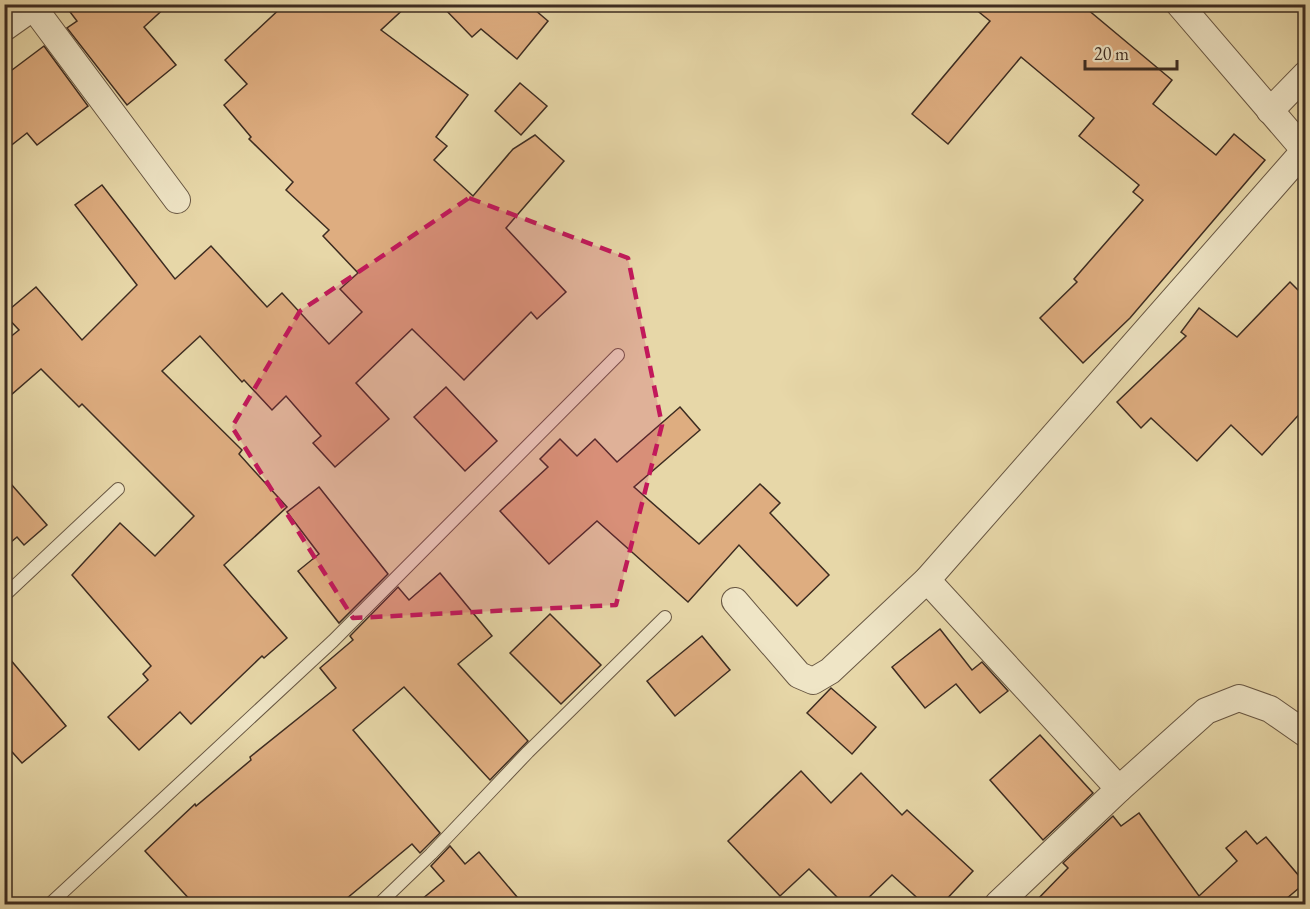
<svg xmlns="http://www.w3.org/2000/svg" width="1310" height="909" font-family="'EB Garamond',serif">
	<rect width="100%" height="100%" fill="#e7d7a8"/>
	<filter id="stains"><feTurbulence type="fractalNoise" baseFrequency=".00333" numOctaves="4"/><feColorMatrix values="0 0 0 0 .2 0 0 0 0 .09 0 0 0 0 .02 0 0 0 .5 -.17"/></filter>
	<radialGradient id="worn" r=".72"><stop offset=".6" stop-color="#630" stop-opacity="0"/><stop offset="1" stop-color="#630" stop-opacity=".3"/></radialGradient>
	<g fill="#dead80" stroke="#3d2c21" stroke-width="1.5">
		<polygon points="64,4 169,4 144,27 176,65 127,105 67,28 77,21"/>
		<polygon points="285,4 409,4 381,30 468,95 436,137 447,146 434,160 473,196 513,149 535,135 564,161 506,228 566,292 537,319 531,312 464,380 412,329 356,383 389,419 335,467 313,443 321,436 286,396 272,410 244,380 242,382 200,336 162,371 242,450 239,454 287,507 224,565 287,638 264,658 262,656 191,724 180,712 139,750 108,717 148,680 143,674 151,666 72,575 120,523 155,556 194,516 82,404 79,407 41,369 4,401 4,342 19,330 4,314 36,287 82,340 137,285 75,205 102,185 175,279 211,246 267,307 282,293 329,344 362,312 340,289 358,273 323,236 329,230 286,190 293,182 249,139 251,137 224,105 247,84 225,60"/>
		<polygon points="440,4 528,4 548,21 517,59 481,29 472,37"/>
		<polygon points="969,4 1081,4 1172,80 1153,104 1216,155 1234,134 1265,160 1130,318 1083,363 1040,318 1077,282 1074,279 1143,200 1133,192 1139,185 1079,136 1094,118 1021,57 948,144 912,114 990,21"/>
		<polygon points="44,46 88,106 37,145 27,133 4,151 4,76"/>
		<polygon points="520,83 547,106 521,135 495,111"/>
		<polygon points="1290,282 1305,297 1305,408 1262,455 1231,425 1197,461 1151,418 1141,428 1117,402 1186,336 1181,332 1199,308 1237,337"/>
		<polygon points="446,387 497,441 465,471 414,417"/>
		<polygon points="680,407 700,430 634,487 699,544 760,484 780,503 770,513 829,575 797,606 739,545 688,602 597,521 549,564 500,511 548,467 540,459 560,439 577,456 595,439 617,462"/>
		<polygon points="4,476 47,525 24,545 17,537 4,548"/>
		<polygon points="319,487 388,574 339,623 298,571 319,554 287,512"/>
		<polygon points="440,573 492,636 458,664 528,741 490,780 404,687 353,730 440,833 420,853 412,844 340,904 194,904 145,851 195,804 196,806 251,760 250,757 336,688 320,668 353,640 350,636 398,587 409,600"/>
		<polygon points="550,614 601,665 561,704 510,653"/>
		<polygon points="940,629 972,670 982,662 1008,691 980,713 956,684 925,708 892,667"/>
		<polygon points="702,636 730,670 675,716 647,681"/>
		<polygon points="4,652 66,726 22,763 4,743"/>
		<polygon points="831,688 876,727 852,754 807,713"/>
		<polygon points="1040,735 1093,793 1043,840 990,780"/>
		<polygon points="801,771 831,803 861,773 902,815 907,810 973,871 942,904 924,904 892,875 862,904 844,904 809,869 780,896 728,841"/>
		<polygon points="1139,813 1199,896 1237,861 1226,848 1246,831 1257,844 1266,837 1305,883 1280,904 1033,904 1068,868 1063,863 1113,816 1121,826"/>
		<polygon points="450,846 465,864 479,852 523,904 416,904 444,881 431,866"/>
	</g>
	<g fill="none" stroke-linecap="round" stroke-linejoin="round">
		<g stroke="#685743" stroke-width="14">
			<g id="service">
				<polyline points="4,596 118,489"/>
				<polyline points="50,904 333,641 618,355"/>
				<polyline points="379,904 431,854 528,752 665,617"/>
			</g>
		</g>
		<g stroke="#685743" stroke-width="28">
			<g id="minor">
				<polyline points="31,4 177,200"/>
				<polyline points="1179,4 1306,152"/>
				<polyline points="4,28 38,4"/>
				<polyline points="1270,111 1306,74"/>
				<polyline points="927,580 1119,789"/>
				<polyline points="735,601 799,675 813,681 830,671 927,580 1304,151"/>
				<polyline points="998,904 1119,789 1206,711 1239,698 1270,709 1306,734"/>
			</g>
		</g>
		<use href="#service" stroke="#efe5c6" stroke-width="12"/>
		<use href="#minor" stroke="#efe5c6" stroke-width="26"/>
	</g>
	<path fill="#c2185b" fill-opacity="0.2" stroke="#c2185b" stroke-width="4.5" stroke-dasharray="12 8" stroke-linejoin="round" d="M 469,198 L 628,258 L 662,425 L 616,605 L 353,618 L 232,427 L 300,311 Z"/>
	<rect width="1310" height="909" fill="none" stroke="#e7d7a8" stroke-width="24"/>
	<rect x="6" y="6" width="1298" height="897" fill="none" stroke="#3d2c21" stroke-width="3"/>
	<rect x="12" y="12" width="1286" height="885" fill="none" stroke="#3d2c21" stroke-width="1.5"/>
	<path d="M1085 60v9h92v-9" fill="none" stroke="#3d2c21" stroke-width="3"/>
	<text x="1094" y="60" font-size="18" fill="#3d2c21" stroke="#efe5c6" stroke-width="4.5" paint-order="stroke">20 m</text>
	<rect width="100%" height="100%" filter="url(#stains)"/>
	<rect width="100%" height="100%" fill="url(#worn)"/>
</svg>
